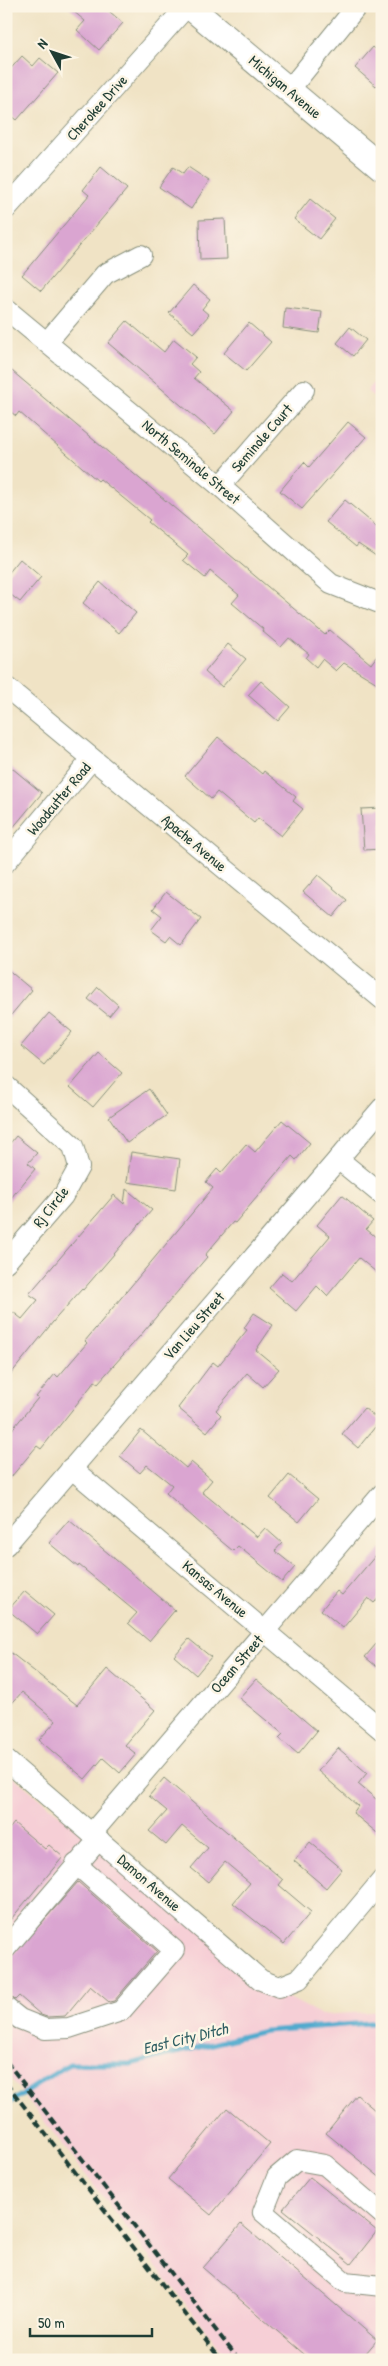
<svg xmlns="http://www.w3.org/2000/svg" width="388" height="2366" font-family="'Patrick Hand',sans-serif">
	<rect width="100%" height="100%" fill="#fcf5e5"/>
	<filter id="ink" filterUnits="userSpaceOnUse"><feTurbulence type="fractalNoise" baseFrequency=".02" numOctaves="2"/><feDisplacementMap in="SourceGraphic" scale="10" xChannelSelector="R" yChannelSelector="G"/><feConvolveMatrix kernelMatrix="1 2 1 2 8 2 1 2 1" color-interpolation-filters="sRGB"/></filter>
	<filter id="wash" filterUnits="userSpaceOnUse"><feTurbulence type="fractalNoise" baseFrequency=".0096" numOctaves="4" result="noise"/><feDisplacementMap in="SourceGraphic" scale="20" xChannelSelector="R" yChannelSelector="G"/><feGaussianBlur stdDeviation="1.12" result="paint"/><feColorMatrix in="noise" values="0 0 0 0 0 0 0 0 0 0 0 0 0 0 0 0 0 1.4 0 .05"/><feComposite in="paint" operator="in"/></filter>
	<g filter="url(#wash)">
		<rect width="100%" height="100%" fill="#f0e3c5"/>
		<g fill="#f6cfd6">
			<polygon points="382,374 382,404 367,391"/>
			<polygon points="6,1771 283,1995 322,2015 382,2011 382,2360 229,2360 6,2072"/>
		</g>
		<g fill="none" stroke-linecap="round" stroke-linejoin="round">
			<polyline stroke="#51aace" stroke-width="5" points="6,2105 69,2064 130,2064 265,2031 382,2022"/>
		</g>
		<g id="blocks">
			<g fill="#daa5d1">
				<polygon points="67,6 103,6 123,23 99,50 77,30 85,21"/>
				<polygon points="373,47 382,54 382,80 376,86 355,68"/>
				<polygon points="22,56 33,66 40,58 58,73 17,120 6,111 6,74"/>
				<polygon points="101,167 127,189 41,291 22,275 89,195 83,190"/>
				<polygon points="173,167 183,174 188,167 209,181 191,209 159,187"/>
				<polygon points="310,199 335,219 319,239 294,219"/>
				<polygon points="225,219 227,259 200,260 199,220"/>
				<polygon points="193,285 210,299 202,309 209,315 193,333 169,313"/>
				<polygon points="285,308 322,312 319,333 283,328"/>
				<polygon points="127,321 164,352 174,339 196,357 190,364 199,372 194,378 234,411 215,434 108,343"/>
				<polygon points="249,323 271,342 246,371 224,353"/>
				<polygon points="350,327 366,340 353,356 337,343"/>
				<polygon points="6,366 325,635 330,630 371,664 382,649 382,686 344,663 336,671 322,659 316,667 306,658 309,654 289,638 281,647 262,631 263,629 232,603 239,595 210,571 205,578 183,560 188,555 148,522 150,520 100,479 98,481 19,412 16,416 6,408"/>
				<polygon points="348,422 366,437 302,509 280,491 304,462 309,467"/>
				<polygon points="345,500 382,531 382,560 358,544 356,547 326,522"/>
				<polygon points="20,559 41,577 20,602 6,591 6,576"/>
				<polygon points="100,582 136,613 119,633 83,603"/>
				<polygon points="228,644 246,659 222,687 205,672"/>
				<polygon points="261,681 290,707 278,721 248,695"/>
				<polygon points="218,737 262,774 264,771 296,797 293,801 303,809 281,836 258,818 254,823 217,792 211,799 185,776"/>
				<polygon points="6,763 42,793 6,836"/>
				<polygon points="382,808 382,849 364,850 361,809"/>
				<polygon points="318,875 347,900 333,917 303,892"/>
				<polygon points="166,892 201,919 181,945 170,936 166,941 151,930 162,916 153,909"/>
				<polygon points="6,968 32,990 6,1021"/>
				<polygon points="98,987 118,1005 109,1016 88,999"/>
				<polygon points="49,1013 72,1032 44,1065 21,1046"/>
				<polygon points="99,1053 122,1073 93,1107 70,1087"/>
				<polygon points="149,1089 167,1115 127,1143 109,1117"/>
				<polygon points="282,1120 310,1143 296,1160 292,1156 235,1223 233,1222 205,1255 207,1257 139,1337 98,1383 95,1381 41,1449 37,1446 6,1483 6,1437 38,1398 36,1397 55,1374 58,1377 87,1343 85,1341 213,1188 206,1182 217,1169 221,1173 246,1144 255,1152"/>
				<polygon points="16,1136 37,1153 28,1163 35,1169 6,1204 6,1148"/>
				<polygon points="131,1152 180,1159 176,1189 127,1182"/>
				<polygon points="126,1189 152,1210 83,1290 82,1289 57,1317 6,1380 6,1320 13,1312 22,1319 38,1300 29,1294 114,1195 124,1204"/>
				<polygon points="342,1195 373,1221 366,1229 382,1242 382,1277 359,1258 327,1296 317,1286 296,1311 269,1288 282,1273 292,1281 330,1236 317,1225"/>
				<polygon points="254,1313 273,1325 256,1350 279,1369 263,1387 247,1373 216,1410 221,1415 207,1432 178,1408 213,1362 218,1366 247,1330 244,1328"/>
				<polygon points="364,1408 380,1421 358,1448 342,1434"/>
				<polygon points="141,1430 186,1468 191,1462 212,1480 202,1492 257,1537 265,1528 282,1543 275,1551 295,1567 282,1582 238,1546 233,1551 204,1527 166,1493 172,1485 147,1465 140,1473 120,1456"/>
				<polygon points="289,1475 318,1499 299,1522 270,1498"/>
				<polygon points="69,1520 175,1610 149,1641 128,1623 137,1613 79,1565 78,1567 49,1543"/>
				<polygon points="382,1548 382,1594 374,1603 368,1598 343,1628 321,1610 337,1591 342,1595"/>
				<polygon points="25,1591 54,1615 37,1634 8,1610"/>
				<polygon points="382,1637 382,1671 365,1657"/>
				<polygon points="189,1639 211,1657 196,1675 174,1656"/>
				<polygon points="6,1649 77,1705 107,1669 155,1710 125,1745 136,1754 120,1773 103,1758 85,1779 39,1740 56,1721 22,1692 6,1710"/>
				<polygon points="256,1679 317,1731 298,1754 279,1738 283,1734 239,1698"/>
				<polygon points="338,1748 367,1773 358,1784 382,1804 382,1837 353,1813 358,1806 318,1771"/>
				<polygon points="164,1778 283,1880 279,1885 311,1912 284,1944 233,1903 250,1883 225,1862 208,1882 191,1868 208,1848 182,1826 166,1845 149,1831 167,1811 149,1796"/>
				<polygon points="14,1823 45,1849 49,1845 63,1857 6,1925 6,1833"/>
				<polygon points="310,1842 342,1869 326,1888 294,1861"/>
				<polygon points="78,1882 157,1951 114,2001 109,2002 90,1986 65,2016 47,2017 41,2015 19,1996 15,2000 6,1992 6,1963"/>
				<polygon points="357,2095 382,2116 382,2179 326,2133"/>
				<polygon points="227,2108 270,2144 211,2215 168,2179"/>
				<polygon points="310,2177 377,2231 351,2264 283,2209"/>
				<polygon points="241,2224 377,2340 360,2360 311,2360 203,2268"/>
			</g>
		</g>
	</g>
	<g filter="url(#ink)">
		<use href="#blocks" fill-opacity="0" stroke="#88907c" stroke-width="1"/>
		<g fill="none" stroke-linecap="round" stroke-linejoin="round">
			<g stroke="#88907c" stroke-width="22">
				<g id="minor">
					<polyline points="289,90 357,6"/>
					<polyline points="6,209 187,6"/>
					<polyline points="6,309 220,486 331,584 382,604"/>
					<polyline points="47,342 105,274 141,255"/>
					<polyline points="220,486 304,390"/>
					<polyline points="6,687 382,999"/>
					<polyline points="6,862 92,759"/>
					<polyline points="6,1086 73,1146 79,1167 63,1196 6,1262"/>
					<polyline points="338,1159 382,1195"/>
					<polyline points="71,1468 382,1730"/>
					<polyline points="6,1545 382,1108"/>
					<polyline points="6,1760 261,1980 279,1987 299,1979 382,1880"/>
					<polyline points="92,1833 382,1494"/>
					<polyline points="6,1948 99,1839"/>
					<polyline points="6,2008 20,2019 45,2029 69,2028 121,2011 174,1950 76,1864"/>
					<polyline points="382,2214 325,2165 297,2160 277,2177 263,2212 345,2282 382,2286"/>
				</g>
			</g>
			<g stroke="#88907c" stroke-width="27">
				<polyline id="major" points="189,6 382,168"/>
			</g>
			<use href="#minor" stroke="#fff" stroke-width="20"/>
			<use href="#major" stroke="#fff" stroke-width="25"/>
			<g stroke="#1f3d34" stroke-width="4" stroke-dasharray="8 4" stroke-linecap="butt">
				<polyline points="6,2061 239,2360"/>
				<polyline points="6,2083 221,2360"/>
			</g>
		</g>
	</g>
	<g text-anchor="middle" stroke-width="5" stroke-linejoin="round" paint-order="stroke">
		<g font-size="15" fill="#1f3d34" stroke="#fcf5e5">
			<text transform="translate(285 87) rotate(40)" y="5">Michigan Avenue</text>
			<text transform="translate(97 108) rotate(-48)" y="5">Cherokee Drive</text>
			<text transform="translate(262 438) rotate(-49)" y="5">Seminole Court</text>
			<text transform="translate(191 462) rotate(40)" y="5">North Seminole Street</text>
			<text transform="translate(59 799) rotate(-50)" y="5">Woodcutter Road</text>
			<text transform="translate(194 843) rotate(40)" y="5">Apache Avenue</text>
			<text transform="translate(51 1207) rotate(-52)" y="5">Rj Circle</text>
			<text transform="translate(194 1326) rotate(-49)" y="5">Van Lieu Street</text>
			<text transform="translate(215 1589) rotate(40)" y="5">Kansas Avenue</text>
			<text transform="translate(237 1664) rotate(-49)" y="5">Ocean Street</text>
			<text transform="translate(149 1883) rotate(41)" y="5">Damon Avenue</text>
		</g>
		<g font-size="16" font-style="italic" fill="#2e5e62" stroke="#fcf5e5">
			<text transform="translate(185 2038) rotate(-14)" y="6">East City Ditch</text>
		</g>
	</g>
	<rect width="388" height="2366" fill="none" stroke="#fcf5e5" stroke-width="25"/>
	<g transform="translate(52 52) rotate(310)" stroke="#fcf5e5" stroke-width="4" paint-order="stroke">
	<path d="M0-4L9 19L0 12L-9 19Z" fill="#1f3d34"/>
	<text y="-8" font-size="14" font-weight="bold" text-anchor="middle" fill="#1f3d34">N</text>
	</g>
	<path d="M30 2328v8h122v-8" fill="none" stroke="#1f3d34" stroke-width="2.5"/>
	<text x="38" y="2328" font-size="15" fill="#1f3d34" stroke="#fcf5e5" stroke-width="4" paint-order="stroke">50 m</text>
</svg>
